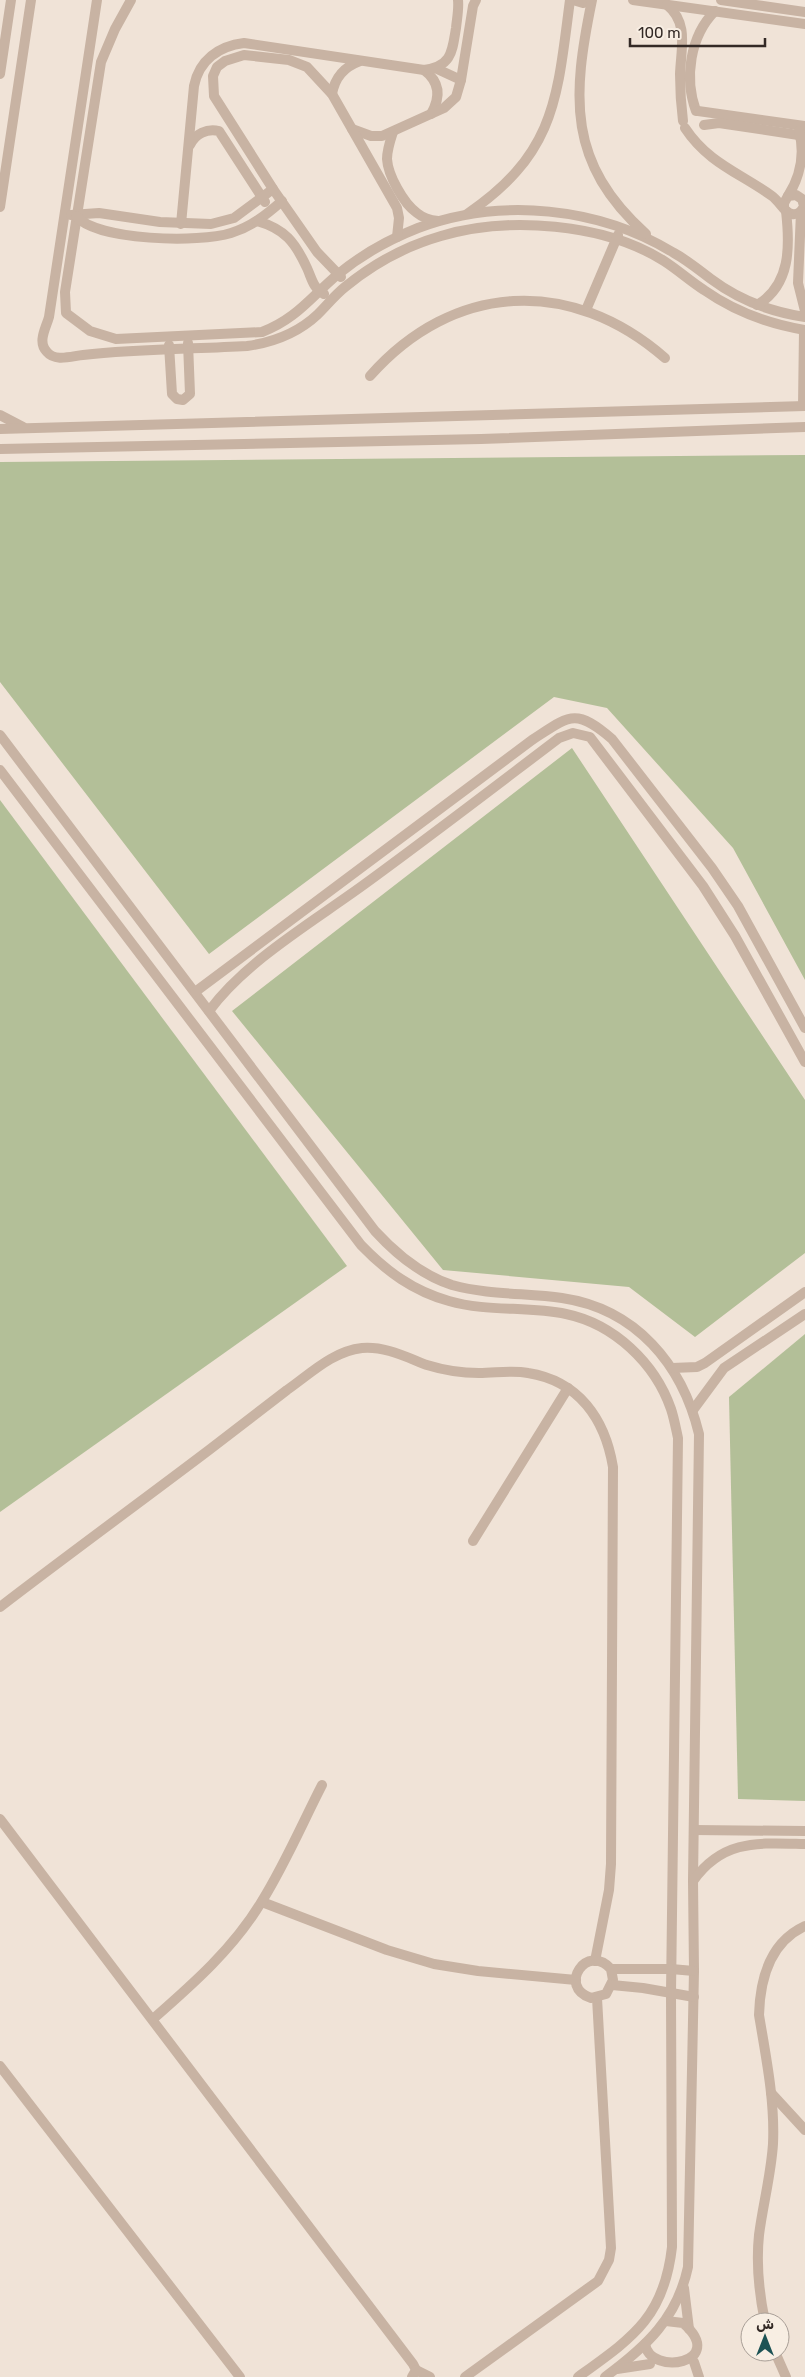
<svg xmlns="http://www.w3.org/2000/svg" width="805" height="2377" font-family="Rubik,'Noto Naskh Arabic',sans-serif">
	<rect width="100%" height="100%" fill="#f0e3d7"/>
	<g fill="#b3bf98">
		<polygon points="805,455 805,980 733,848 607,708 554,697 209,954 0,682 0,462"/>
		<polygon points="572,748 805,1100 805,1253 695,1337 629,1287 443,1270 232,1011"/>
		<polygon points="0,800 347,1266 0,1512"/>
		<polygon points="805,1334 805,1801 738,1799 729,1397"/>
	</g>
	<g fill="none" stroke-linecap="round" stroke-linejoin="round">
		<g stroke="#c8b3a3" stroke-width="10">
			<path d="M 97,0 L 49,317 C 46,328 37,342 47,352 C 55,362 72,356 83,355 C 138,349 193,349 247,346 C 275,342 298,333 318,314 C 327,305 335,295 345,287 C 373,264 406,246 441,236 C 508,216 604,223 664,261 C 678,270 690,281 704,290 C 734,311 769,324 805,330"/>
			<path d="M 131,0 L 115,29 L 101,62 L 65,292 L 66,313 L 90,331 L 116,339 L 262,332 C 296,319 310,298 337,275 C 360,256 390,239 418,228 C 501,197 599,207 674,253 C 687,260 699,270 711,279 C 739,300 771,312 805,317"/>
			<polyline points="573,0 583,3 591,0"/>
			<path d="M 592,0 C 572,97 567,163 646,234"/>
			<polyline points="633,0 805,24"/>
			<polyline points="721,0 805,12"/>
			<path d="M 667,5 C 689,23 681,48 680,74 C 680,89 681,105 683,121"/>
			<polyline points="435,68 461,80"/>
			<path d="M 424,70 C 440,82 441,97 431,114"/>
			<polyline points="0,74 11,0"/>
			<path d="M 332,94 C 335,77 344,67 360,61"/>
			<path d="M 696,111 C 684,78 690,36 715,11"/>
			<polyline points="698,111 805,126"/>
			<polyline points="704,125 719,123 805,136"/>
			<path d="M 685,128 C 708,163 740,173 772,196 C 779,201 785,213 792,214 C 798,215 802,211 804,206 L 802,199 L 796,195 L 788,196 L 784,203 L 784,208"/>
			<polyline points="352,129 371,136 382,136 444,108 456,97 461,80 473,6 476,0"/>
			<path d="M 393,132 C 390,141 387,150 387,159 C 388,175 403,203 417,213 C 423,218 430,220 438,221"/>
			<path d="M 190,145 C 195,134 207,128 219,131 L 265,202"/>
			<path d="M 788,196 C 800,177 805,154 799,131"/>
			<polyline points="0,207 31,0"/>
			<polyline points="801,212 798,283 805,311"/>
			<path d="M 467,214 C 556,153 557,99 570,0"/>
			<polyline points="71,215 99,213 160,222 211,224 234,218 273,189"/>
			<path d="M 76,216 C 97,241 200,243 231,233 C 251,227 266,215 282,201"/>
			<path d="M 257,221 C 285,229 295,242 307,268 C 312,279 313,288 324,294"/>
			<path d="M 181,224 L 194,86 C 199,60 219,46 244,43 L 424,70 C 452,66 452,52 456,28 C 457,18 459,9 458,0"/>
			<polyline points="341,277 317,252 273,189 214,96 213,76 217,67 225,61 244,55 289,60 307,67 332,94 397,208 399,218 397,237"/>
			<path d="M 757,305 C 791,285 790,246 786,211"/>
			<polyline points="586,310 618,235"/>
			<polyline points="169,345 172,394 177,399 183,400 190,394 188,343"/>
			<path d="M 370,376 C 453,282 571,276 665,358"/>
			<polyline points="803,406 804,330"/>
			<polyline points="0,415 23,427"/>
			<polyline points="0,429 805,406"/>
			<polyline points="0,449 481,439 805,427"/>
			<path d="M 0,735 L 375,1231 C 397,1255 421,1275 452,1285 C 488,1295 526,1293 562,1298 C 636,1309 682,1364 699,1434 L 693,1881 L 694,1971 L 688,2267 C 677,2318 647,2346 605,2377"/>
			<path d="M 0,770 L 361,1245 C 386,1271 413,1291 449,1301 C 487,1312 528,1306 566,1314 C 614,1324 655,1363 671,1409 C 674,1418 676,1429 678,1438 L 671,1993 L 672,2247 C 664,2318 632,2338 578,2377"/>
			<path d="M 195,992 L 532,740 C 569,716 575,707 612,739 L 712,868 L 738,906 L 805,1028"/>
			<path d="M 209,1011 C 246,961 311,923 362,886 C 428,838 493,788 559,738 L 573,733 L 590,737 L 703,886 L 735,936 L 805,1062"/>
			<polyline points="672,1368 697,1367 705,1363 805,1292"/>
			<polyline points="693,1410 724,1368 805,1314"/>
			<polyline points="473,1541 568,1388"/>
			<path d="M 0,1607 C 69,1554 139,1503 209,1450 C 235,1430 261,1410 287,1390 C 310,1374 333,1351 362,1348 C 385,1346 406,1357 427,1365 C 443,1370 462,1373 479,1373 C 496,1373 512,1370 528,1373 C 579,1381 605,1419 613,1467 L 611,1864 L 609,1890 L 595,1961"/>
			<polyline points="0,1819 413,2364 416,2370 412,2377"/>
			<polyline points="694,1830 805,1831"/>
			<path d="M 693,1881 C 723,1839 758,1843 805,1844"/>
			<polyline points="262,1902 387,1950 434,1964 478,1971 576,1980"/>
			<path d="M 611,1969 L 613,1980 L 606,1994 L 591,1998 C 557,1987 587,1942 611,1969 L 671,1969 L 694,1971"/>
			<polyline points="612,1985 643,1988 694,1997"/>
			<path d="M 153,2019 C 193,1984 234,1948 262,1901 C 285,1864 302,1824 322,1785"/>
			<polyline points="0,2066 240,2377"/>
			<polyline points="771,2093 805,2130"/>
			<polyline points="684,2288 689,2329"/>
			<path d="M 765,2322 C 759,2293 756,2264 759,2235 C 763,2204 771,2175 773,2144 C 775,2101 766,2057 759,2015 C 760,1979 770,1942 805,1926"/>
			<path d="M 645,2344 C 650,2377 729,2363 683,2323 L 666,2321"/>
			<polyline points="775,2352 786,2377"/>
			<polyline points="694,2362 699,2377"/>
			<polyline points="617,2369 650,2364"/>
			<polyline points="416,2370 430,2377"/>
			<polyline points="465,2377 598,2281 609,2260 611,2248 597,1998"/>
		</g>
	</g>
	<g transform="translate(765 2337)"><circle r="24" fill="#f8eee3" stroke="#a99f97"/>
	<path d="M0-4L9 19L0 12L-9 19Z" fill="#1c5254"/>
	<text y="-8" font-size="14" font-weight="bold" text-anchor="middle" fill="#332925">ش</text>
	</g>
	<path d="M630 38v8h135v-8" fill="none" stroke="#332925" stroke-width="2.5"/>
	<text x="638" y="38" font-size="15" fill="#332925" stroke="#f8eee3" stroke-width="4" paint-order="stroke">100 m</text>
</svg>
